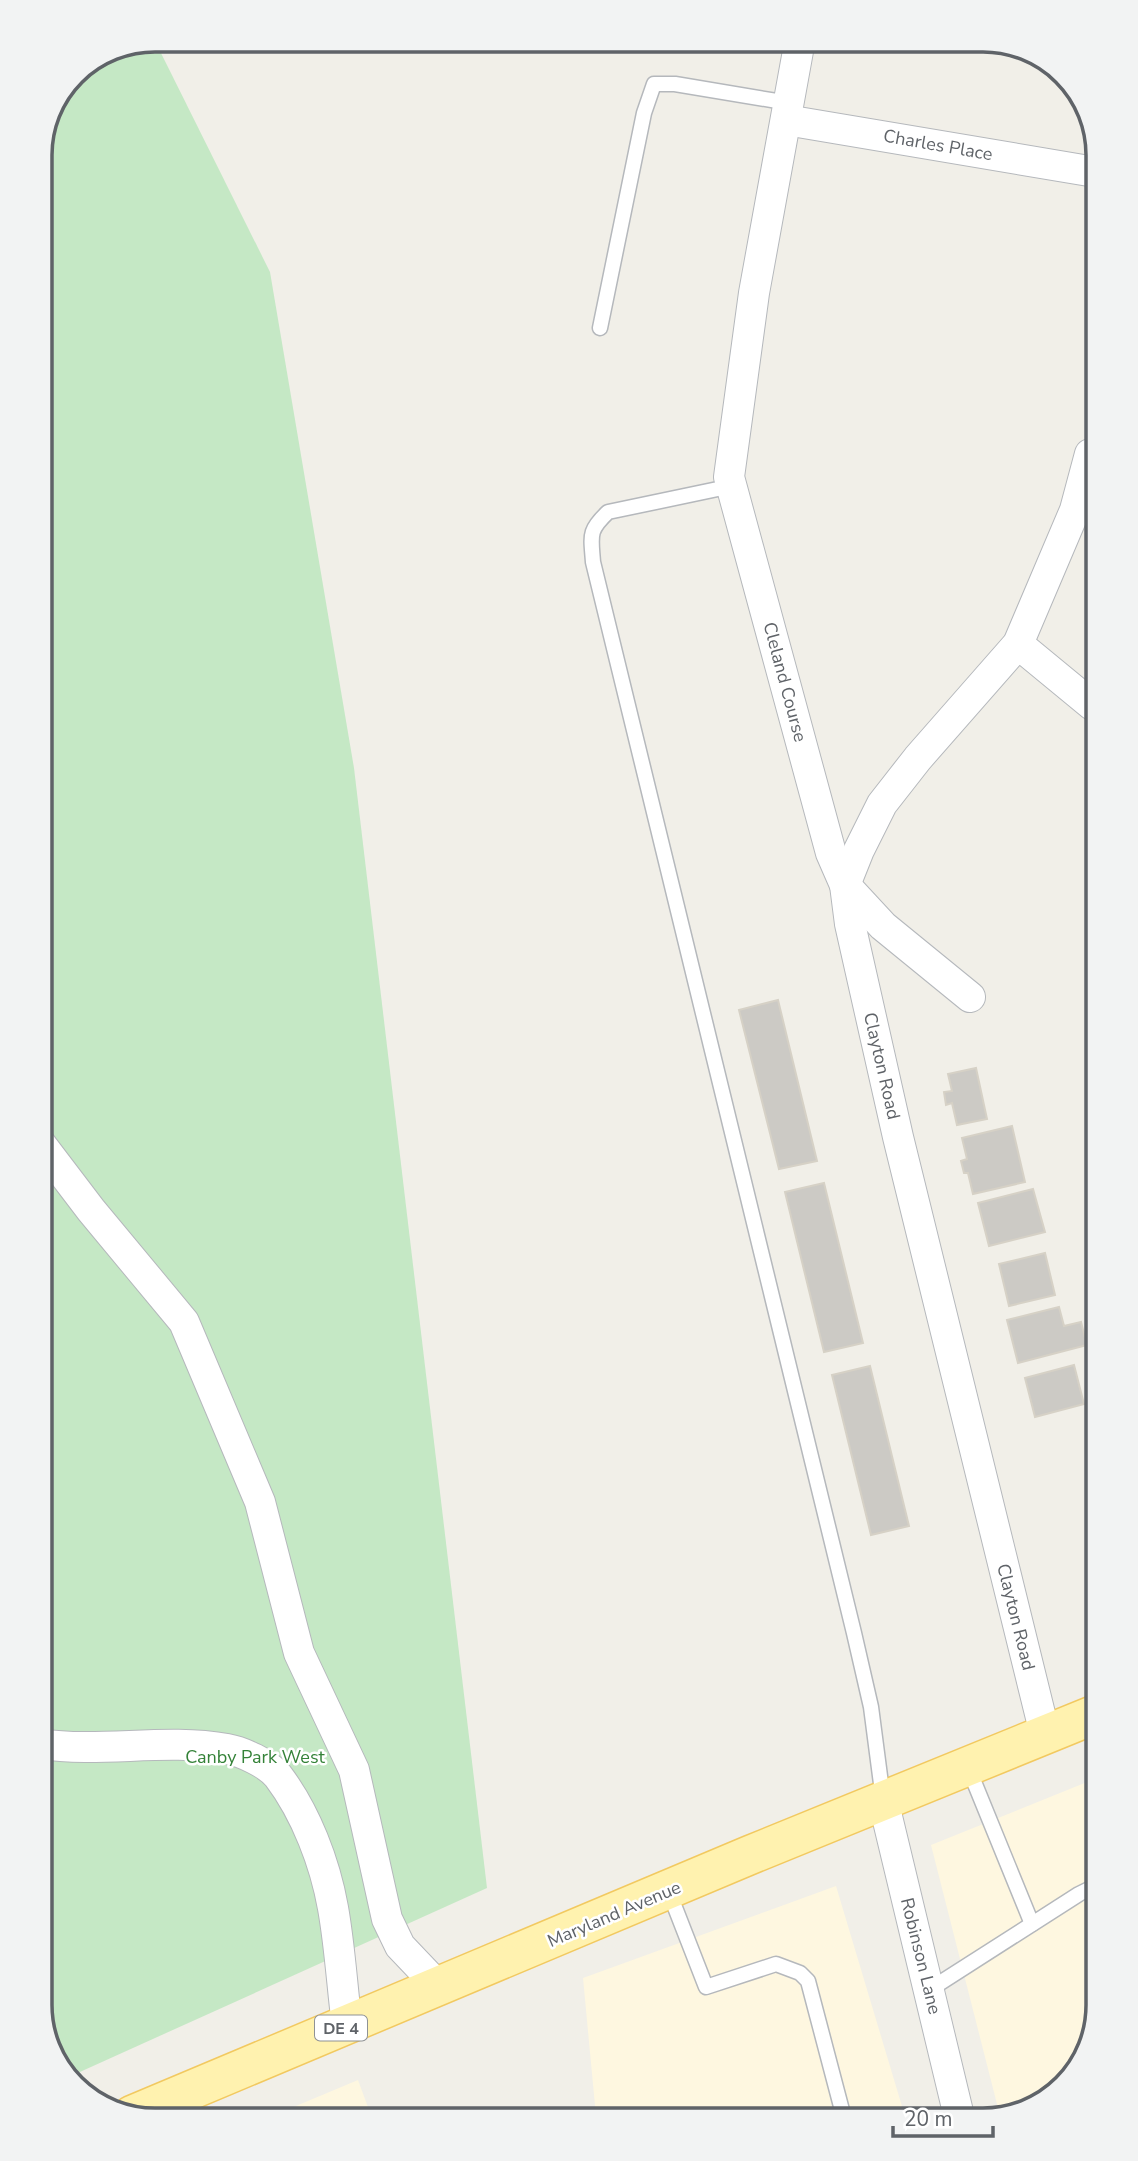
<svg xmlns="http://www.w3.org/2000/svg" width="1138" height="2161" font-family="'Nunito Sans',sans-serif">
	<rect width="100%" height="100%" fill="#f1efe8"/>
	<g fill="#fef7e0">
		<polygon points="1097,1778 1098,2006 1078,2070 1027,2112 999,2112 931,1845"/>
		<polygon points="836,1886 904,2113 596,2116 583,1978"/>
		<polygon points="358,2080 372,2118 265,2119"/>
	</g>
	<polygon fill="#c5e8c5" points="155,41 270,272 354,768 487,1888 71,2076 49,2050 40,2005 40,149 74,74"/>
	<g fill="#cccac5" stroke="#d6d1c6" stroke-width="2">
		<polygon points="778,1000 817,1161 779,1169 739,1010"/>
		<polygon points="976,1068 987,1119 957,1125 952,1103 946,1105 944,1092 952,1091 948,1074"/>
		<polygon points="1012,1126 1025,1182 973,1194 968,1173 964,1173 961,1161 967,1159 962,1138"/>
		<polygon points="824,1183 863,1343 824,1352 785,1192"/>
		<polygon points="1033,1189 1045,1232 989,1246 978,1203"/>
		<polygon points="1045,1253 1055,1295 1009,1306 999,1264"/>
		<polygon points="1059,1307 1064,1326 1081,1322 1087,1345 1018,1363 1007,1320"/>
		<polygon points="1074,1365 1084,1404 1035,1417 1025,1378"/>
		<polygon points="870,1366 909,1526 871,1535 832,1375"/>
	</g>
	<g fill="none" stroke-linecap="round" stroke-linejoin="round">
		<g stroke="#b5b8bc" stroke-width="17">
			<g id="service">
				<polyline points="600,328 644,113 654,84 675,84 789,103"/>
				<path d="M 732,486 L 608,512 C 588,531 591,535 593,562 L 854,1633 L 871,1707 L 883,1799"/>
				<polyline points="968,1767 1032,1924"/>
				<polyline points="669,1892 706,1987 776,1964 800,1973 808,1981 843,2114"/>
				<polyline points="929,1990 1079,1894 1097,1885"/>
			</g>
		</g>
		<g stroke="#b5b8bc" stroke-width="32">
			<g id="minor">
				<polyline points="800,40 754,293 729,477 831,853 845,885 883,926 970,997"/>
				<polyline points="786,120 1089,171"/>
				<polyline points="1018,644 1092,705"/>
				<polyline points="40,1143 91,1210 184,1322 260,1502 299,1653 354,1770 387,1919 400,1946 439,1987"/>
				<polyline points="1045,1734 898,1137 850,924 845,885 859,850 882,804 918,758 1018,644 1075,510 1090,454"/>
				<path d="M 40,1744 C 102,1753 165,1738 227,1749 C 243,1752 267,1763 278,1776 C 306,1813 325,1863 333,1908 C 340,1947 342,1986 347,2025"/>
				<polyline points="883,1800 958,2112"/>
			</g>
		</g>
		<g stroke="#f2c960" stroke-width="41">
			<polyline id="primary" points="132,2115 750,1855 1096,1714"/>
		</g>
		<use href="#service" stroke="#fff" stroke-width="14"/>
		<use href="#minor" stroke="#fff" stroke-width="30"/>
		<use href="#primary" stroke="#fff2af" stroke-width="38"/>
	</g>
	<g text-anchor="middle" stroke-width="5" stroke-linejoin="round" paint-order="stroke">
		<rect fill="#fff" stroke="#8f9295" stroke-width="2" x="315" y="2015.5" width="52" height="25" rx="5"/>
		<g font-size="16" font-weight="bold" fill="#5f6368">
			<text x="341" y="2034">DE 4</text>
		</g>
		<g font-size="18" fill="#5f6368" stroke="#fff">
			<text transform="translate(938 145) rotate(10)" y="6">Charles Place</text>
			<text transform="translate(785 682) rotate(75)" y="6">Cleland Course</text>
			<text transform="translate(882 1066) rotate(77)" y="6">Clayton Road</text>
			<text transform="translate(1016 1617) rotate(76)" y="6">Clayton Road</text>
			<text transform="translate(614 1914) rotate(-23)" y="6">Maryland Avenue</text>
			<text transform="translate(921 1956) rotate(76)" y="6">Robinson Lane</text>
		</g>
		<g font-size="18" fill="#348238" stroke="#fff">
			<text x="255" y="1763">Canby Park West</text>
		</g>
	</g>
	<path d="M0 0H1138V2161H0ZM155 52H983A103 103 0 0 1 1086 155V2005A103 103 0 0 1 983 2108H155A103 103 0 0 1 52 2005V155A103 103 0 0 1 155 52Z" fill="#f2f3f3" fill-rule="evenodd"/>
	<path fill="none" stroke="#5f6368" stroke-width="3.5" d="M155 52H983A103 103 0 0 1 1086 155V2005A103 103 0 0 1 983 2108H155A103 103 0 0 1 52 2005V155A103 103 0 0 1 155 52Z"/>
	<path d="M893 2126v10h100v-10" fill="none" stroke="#5f6368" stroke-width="3.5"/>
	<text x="904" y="2126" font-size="21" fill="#5f6368" stroke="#ffffff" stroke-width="5" paint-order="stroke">20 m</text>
</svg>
